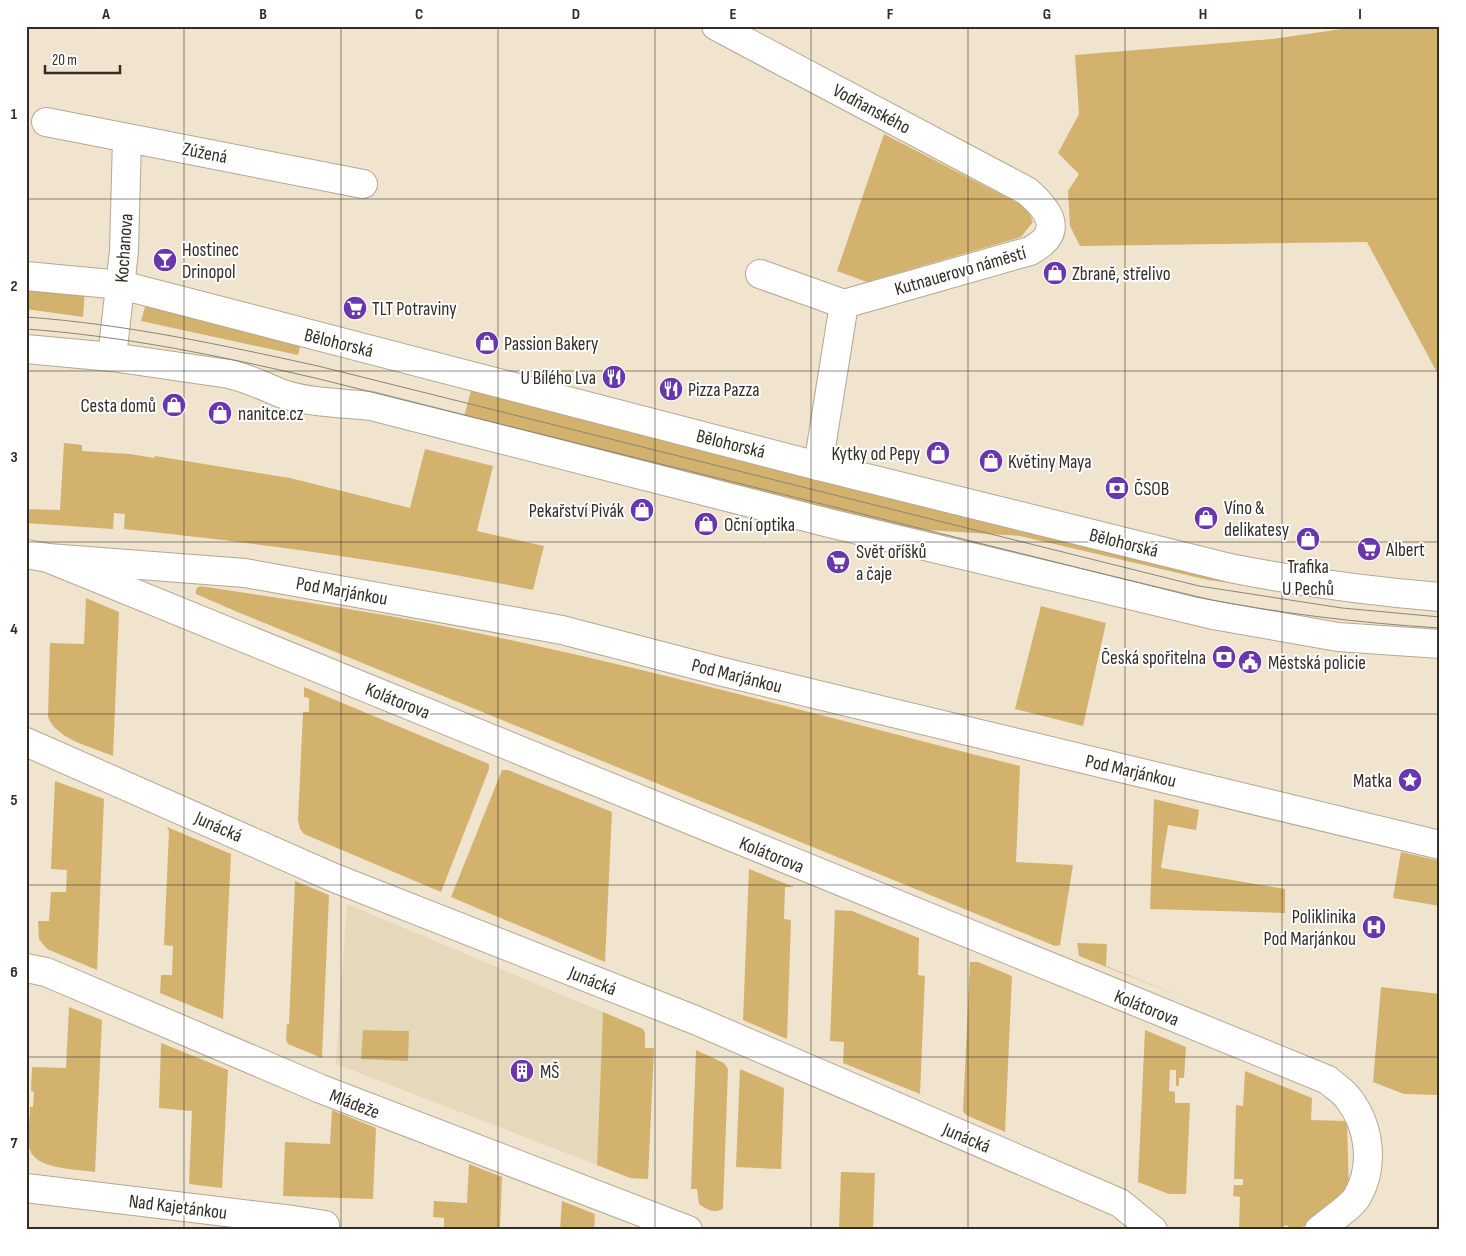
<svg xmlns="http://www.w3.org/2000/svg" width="1466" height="1256" font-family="'Sofia Sans Condensed',sans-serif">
	<rect width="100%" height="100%" fill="#f0e4ce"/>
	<polygon fill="#e6d8bb" points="347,904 603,1012 597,1165 336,1064"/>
	<g fill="#d3b26e">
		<polygon points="1363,26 1440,26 1440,378 1367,242 1080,246 1070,226 1068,191 1079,174 1058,153 1079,114 1075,55 1272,39"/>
		<polygon points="884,134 1027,208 1033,222 1021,237 867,282 837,271"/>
		<polygon points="26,285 85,291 83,317 26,309"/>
		<polygon points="146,303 302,340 298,355 141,321"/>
		<polygon points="473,383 1267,588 1208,580 1020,536 895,528 463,421"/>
		<path d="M 64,443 L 82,445 L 82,451 L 130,454 L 154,458 L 155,456 L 290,478 L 410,508 L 425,449 L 493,466 L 477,531 L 544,546 L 533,590 C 398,562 261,543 124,529 L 125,514 L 114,513 L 113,529 L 26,523 L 26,509 L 60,510 Z"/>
		<path d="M 200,586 C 278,598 356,609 433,624 C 631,663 825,717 1020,766 L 1016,862 L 1073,865 L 1060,945 L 1055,946 L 235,611 L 196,594 L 196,589 Z"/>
		<path d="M 86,598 L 119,612 L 113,756 C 92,747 57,740 48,717 L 50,643 L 84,644 Z"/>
		<polygon points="1041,606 1106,623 1083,726 1015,709"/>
		<polygon points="304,687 489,764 489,769 441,892 304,834 300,829 298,820 303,712 309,712 309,698 304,697"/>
		<polygon points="502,770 508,770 612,812 605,962 451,897"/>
		<polygon points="55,781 104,799 97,970 47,949 39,939 38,921 49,921 51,892 66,892 67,870 51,869"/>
		<polygon points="1154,799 1199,810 1196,830 1168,825 1161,868 1285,889 1285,913 1150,909"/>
		<polygon points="167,827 231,854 223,1019 160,993 161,975 172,975 173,946 164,945 169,831"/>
		<polygon points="1401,852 1440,861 1440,906 1393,898"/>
		<polygon points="749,869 794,887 785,887 784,919 791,920 787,1039 743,1020"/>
		<polygon points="295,881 329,895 322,1058 288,1044 286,1040 287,1024 289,1024"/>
		<polygon points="835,910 852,911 919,938 918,975 925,976 920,1094 843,1063 844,1042 830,1041"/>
		<polygon points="1077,943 1107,944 1106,966 1187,999 1079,956"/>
		<polygon points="970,962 978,962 1012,976 1005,1132 966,1115 963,1111"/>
		<polygon points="1381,987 1440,994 1440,1095 1404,1094 1373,1082"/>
		<path d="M 69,1007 L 102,1020 L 95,1172 C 77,1169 33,1170 29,1147 C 27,1135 30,1120 30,1107 L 33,1107 L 34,1092 L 31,1091 L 32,1067 L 66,1068 Z"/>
		<polygon points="603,1012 643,1029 645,1033 645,1048 654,1048 648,1179 630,1178 597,1165"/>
		<polygon points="363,1030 409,1031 408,1061 361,1059"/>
		<polygon points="1145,1030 1186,1047 1184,1078 1179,1078 1179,1086 1176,1086 1176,1070 1170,1070 1169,1091 1175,1092 1175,1103 1190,1103 1186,1194 1169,1194 1138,1182"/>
		<polygon points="161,1043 228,1070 222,1188 189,1184 192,1111 159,1108"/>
		<path d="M 696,1050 L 724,1063 L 728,1069 L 723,1208 C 716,1215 706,1209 699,1204 L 697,1189 L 691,1189 Z"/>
		<polygon points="740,1069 784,1088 781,1169 736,1167"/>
		<polygon points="1245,1071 1312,1098 1311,1120 1347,1121 1349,1195 1298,1230 1291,1230 1287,1225 1276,1230 1239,1230 1240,1197 1233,1196 1234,1185 1243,1185 1243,1179 1234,1179 1236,1105 1243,1106"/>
		<polygon points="332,1110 376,1128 373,1199 283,1196 285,1142 330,1144"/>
		<polygon points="469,1164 502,1177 500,1230 444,1230 444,1218 433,1217 434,1201 467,1203"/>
		<polygon points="841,1172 875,1173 873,1230 839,1228"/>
		<polygon points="562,1201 595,1214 594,1230 560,1230"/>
	</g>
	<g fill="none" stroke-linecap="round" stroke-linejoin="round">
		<g stroke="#b3a893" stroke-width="30">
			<g id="minor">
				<path d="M 716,26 L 1027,191 C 1050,211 1065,232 1030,251 L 844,304 L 760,274"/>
				<polyline points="46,122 363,184"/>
				<path d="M 26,276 L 121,285 L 818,466 L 1230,568 C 1300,582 1369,591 1440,597"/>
				<path d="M 26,349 L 112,357 L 229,374 C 248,378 265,387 283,394 C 311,403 342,403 371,406 L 829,523 L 1213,615 L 1338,637 L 1440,644"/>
				<polyline points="112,357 124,251 127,139"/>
				<polyline points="818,466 844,304"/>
				<polyline points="26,554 48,558 245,573 562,630 719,671 1440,845"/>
				<path d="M 48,558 L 1328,1080 C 1334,1086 1343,1091 1348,1098 C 1370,1126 1375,1166 1357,1197 C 1351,1207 1329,1221 1319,1230"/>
				<polyline points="26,742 332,877 695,1020 1120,1203 1153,1230"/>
				<polyline points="26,968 46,972 321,1089 688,1230"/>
				<polyline points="26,1188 293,1220 325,1225 325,1230"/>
			</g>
		</g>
		<use href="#minor" stroke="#fff" stroke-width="28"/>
		<g stroke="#8b8475" stroke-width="1">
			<path d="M 26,317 C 125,324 222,345 318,366 L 1199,586 L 1342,608 L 1440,617"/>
			<path d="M 26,329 C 124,336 220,356 315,378 L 1196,597 C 1277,613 1358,623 1440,628"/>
		</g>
	</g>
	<path fill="none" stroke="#322e25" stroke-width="1" stroke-opacity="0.55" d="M 184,26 L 184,1230M 341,26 L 341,1230M 498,26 L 498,1230M 655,26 L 655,1230M 811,26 L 811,1230M 968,26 L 968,1230M 1125,26 L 1125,1230M 1282,26 L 1282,1230M 26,199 L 1440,199M 26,371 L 1440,371M 26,542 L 1440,542M 26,714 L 1440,714M 26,885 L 1440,885M 26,1057 L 1440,1057"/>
	<defs>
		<g id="bar-disc" transform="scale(1.25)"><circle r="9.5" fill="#6836ad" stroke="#fff"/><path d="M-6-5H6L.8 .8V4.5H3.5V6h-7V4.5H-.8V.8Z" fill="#fff"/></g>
		<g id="shop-disc" transform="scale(1.25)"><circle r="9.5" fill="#6836ad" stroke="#fff"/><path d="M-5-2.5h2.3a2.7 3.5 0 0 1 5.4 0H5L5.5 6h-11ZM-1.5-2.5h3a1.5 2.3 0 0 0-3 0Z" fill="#fff"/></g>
		<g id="supermarket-disc" transform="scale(1.25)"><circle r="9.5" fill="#6836ad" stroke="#fff"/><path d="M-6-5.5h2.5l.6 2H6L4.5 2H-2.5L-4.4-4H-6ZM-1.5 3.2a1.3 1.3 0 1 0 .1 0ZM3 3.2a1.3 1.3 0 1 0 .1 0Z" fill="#fff"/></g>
		<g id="restaurant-disc" transform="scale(1.25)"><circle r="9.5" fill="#6836ad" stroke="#fff"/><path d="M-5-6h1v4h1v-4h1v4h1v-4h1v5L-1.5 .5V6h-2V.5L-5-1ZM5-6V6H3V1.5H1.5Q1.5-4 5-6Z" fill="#fff"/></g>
		<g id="bank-disc" transform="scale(1.25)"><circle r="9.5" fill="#6836ad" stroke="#fff"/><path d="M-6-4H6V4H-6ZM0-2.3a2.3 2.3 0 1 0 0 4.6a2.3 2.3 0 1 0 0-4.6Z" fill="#fff"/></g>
		<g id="civic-disc" transform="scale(1.25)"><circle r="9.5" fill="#6836ad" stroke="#fff"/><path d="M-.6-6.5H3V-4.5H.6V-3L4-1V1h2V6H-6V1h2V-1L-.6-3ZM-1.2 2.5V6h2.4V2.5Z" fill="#fff"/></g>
		<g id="sight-disc" transform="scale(1.25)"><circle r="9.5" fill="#6836ad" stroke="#fff"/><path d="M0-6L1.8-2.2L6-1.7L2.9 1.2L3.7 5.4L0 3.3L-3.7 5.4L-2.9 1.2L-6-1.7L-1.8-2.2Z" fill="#fff"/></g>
		<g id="hospital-disc" transform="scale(1.25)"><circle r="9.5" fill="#6836ad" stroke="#fff"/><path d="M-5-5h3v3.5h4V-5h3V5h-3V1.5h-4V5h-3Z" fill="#fff"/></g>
		<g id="building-disc" transform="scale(1.25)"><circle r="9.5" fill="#6836ad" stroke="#fff"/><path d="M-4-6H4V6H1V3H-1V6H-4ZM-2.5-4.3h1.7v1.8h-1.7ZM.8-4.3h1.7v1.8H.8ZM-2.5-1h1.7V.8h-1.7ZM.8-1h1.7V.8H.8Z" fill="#fff"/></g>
	</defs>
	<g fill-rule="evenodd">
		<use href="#bar-disc" x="165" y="260"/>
		<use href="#shop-disc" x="1055" y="273"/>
		<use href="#supermarket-disc" x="355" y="308"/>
		<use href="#shop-disc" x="487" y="343"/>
		<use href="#restaurant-disc" x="614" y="377"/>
		<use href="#restaurant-disc" x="671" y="389"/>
		<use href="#shop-disc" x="174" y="405"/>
		<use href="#shop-disc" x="220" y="413"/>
		<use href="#shop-disc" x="938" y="453"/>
		<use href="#shop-disc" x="991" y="461"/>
		<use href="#bank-disc" x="1117" y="488"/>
		<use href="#shop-disc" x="642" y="510"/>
		<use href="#shop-disc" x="1206" y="518"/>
		<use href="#shop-disc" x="706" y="524"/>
		<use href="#shop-disc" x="1308" y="539"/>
		<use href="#supermarket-disc" x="1369" y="549"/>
		<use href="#supermarket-disc" x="838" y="562"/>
		<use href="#bank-disc" x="1224" y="657"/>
		<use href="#civic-disc" x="1250" y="662"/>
		<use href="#sight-disc" x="1410" y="780"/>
		<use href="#hospital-disc" x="1374" y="927"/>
		<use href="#building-disc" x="522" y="1071"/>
	</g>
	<g text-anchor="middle" stroke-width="4" stroke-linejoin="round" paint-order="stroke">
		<g font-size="19" fill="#322e25" stroke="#fff">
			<text transform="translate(872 108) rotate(28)" y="7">Vodňanského</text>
			<text transform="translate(205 152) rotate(11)" y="7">Zúžená</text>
			<text transform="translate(123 248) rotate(-86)" y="7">Kochanova</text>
			<text transform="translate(960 270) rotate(-16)" y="7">Kutnauerovo náměstí</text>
			<text transform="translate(339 342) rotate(14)" y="7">Bělohorská</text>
			<text transform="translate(731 443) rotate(14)" y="7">Bělohorská</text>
			<text transform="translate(1124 542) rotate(14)" y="7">Bělohorská</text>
			<text transform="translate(342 590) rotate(10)" y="7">Pod Marjánkou</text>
			<text transform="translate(737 675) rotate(14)" y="7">Pod Marjánkou</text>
			<text transform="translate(398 700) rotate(22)" y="7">Kolátorova</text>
			<text transform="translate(1131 770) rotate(13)" y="7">Pod Marjánkou</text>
			<text transform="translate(219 826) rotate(24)" y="7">Junácká</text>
			<text transform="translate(772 854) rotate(22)" y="7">Kolátorova</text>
			<text transform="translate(593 980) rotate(22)" y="7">Junácká</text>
			<text transform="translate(1147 1007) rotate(22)" y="7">Kolátorova</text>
			<text transform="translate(355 1103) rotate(21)" y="7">Mládeže</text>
			<text transform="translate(967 1137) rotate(23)" y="7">Junácká</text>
			<text transform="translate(178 1206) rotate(7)" y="7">Nad Kajetánkou</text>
		</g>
		<g font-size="19" fill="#322e25" stroke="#fff" text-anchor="start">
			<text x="182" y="256">Hostinec<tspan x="182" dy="22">Drinopol</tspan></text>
			<text x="1072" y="280">Zbraně, střelivo</text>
			<text x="372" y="315">TLT Potraviny</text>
			<text x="504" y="350">Passion Bakery</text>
			<text x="596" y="384" text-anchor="end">U Bílého Lva</text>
			<text x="688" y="396">Pizza Pazza</text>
			<text x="156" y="412" text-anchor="end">Cesta domů</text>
			<text x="238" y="420">nanitce.cz</text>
			<text x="920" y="460" text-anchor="end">Kytky od Pepy</text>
			<text x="1008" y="468">Květiny Maya</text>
			<text x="1134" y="495">ČSOB</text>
			<text x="1224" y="514">Víno &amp;<tspan x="1224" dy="22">delikatesy</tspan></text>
			<text x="624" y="517" text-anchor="end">Pekařství Pivák</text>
			<text x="724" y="531">Oční optika</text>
			<text x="1386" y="556">Albert</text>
			<text x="856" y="558">Svět oříšků<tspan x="856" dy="22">a čaje</tspan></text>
			<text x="1308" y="573" text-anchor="middle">Trafika<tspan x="1308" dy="22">U Pechů</tspan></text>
			<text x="1206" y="664" text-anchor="end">Česká spořitelna</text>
			<text x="1268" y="669">Městská policie</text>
			<text x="1392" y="787" text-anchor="end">Matka</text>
			<text x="1356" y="923" text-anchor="end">Poliklinika<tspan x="1356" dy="22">Pod Marjánkou</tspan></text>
			<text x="540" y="1078">MŠ</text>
		</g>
	</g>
	<rect width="1466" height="1256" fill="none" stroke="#ffffff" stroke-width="55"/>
	<path d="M45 65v8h75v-8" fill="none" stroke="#322e25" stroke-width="2.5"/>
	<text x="52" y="65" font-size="15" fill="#322e25" stroke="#ffffff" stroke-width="4" paint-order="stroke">20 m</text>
	<rect x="28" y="28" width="1410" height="1200" fill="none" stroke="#322e25" stroke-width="2"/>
	<g font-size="16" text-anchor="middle" font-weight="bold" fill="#322e25">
		<text x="106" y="19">A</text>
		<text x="263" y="19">B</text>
		<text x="419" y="19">C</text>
		<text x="576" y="19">D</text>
		<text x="733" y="19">E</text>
		<text x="890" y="19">F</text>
		<text x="1047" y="19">G</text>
		<text x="1203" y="19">H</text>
		<text x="1360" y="19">I</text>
		<text x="14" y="119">1</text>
		<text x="14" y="291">2</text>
		<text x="14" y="462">3</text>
		<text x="14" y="634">4</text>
		<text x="14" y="805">5</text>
		<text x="14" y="977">6</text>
		<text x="14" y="1148">7</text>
	</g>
</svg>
